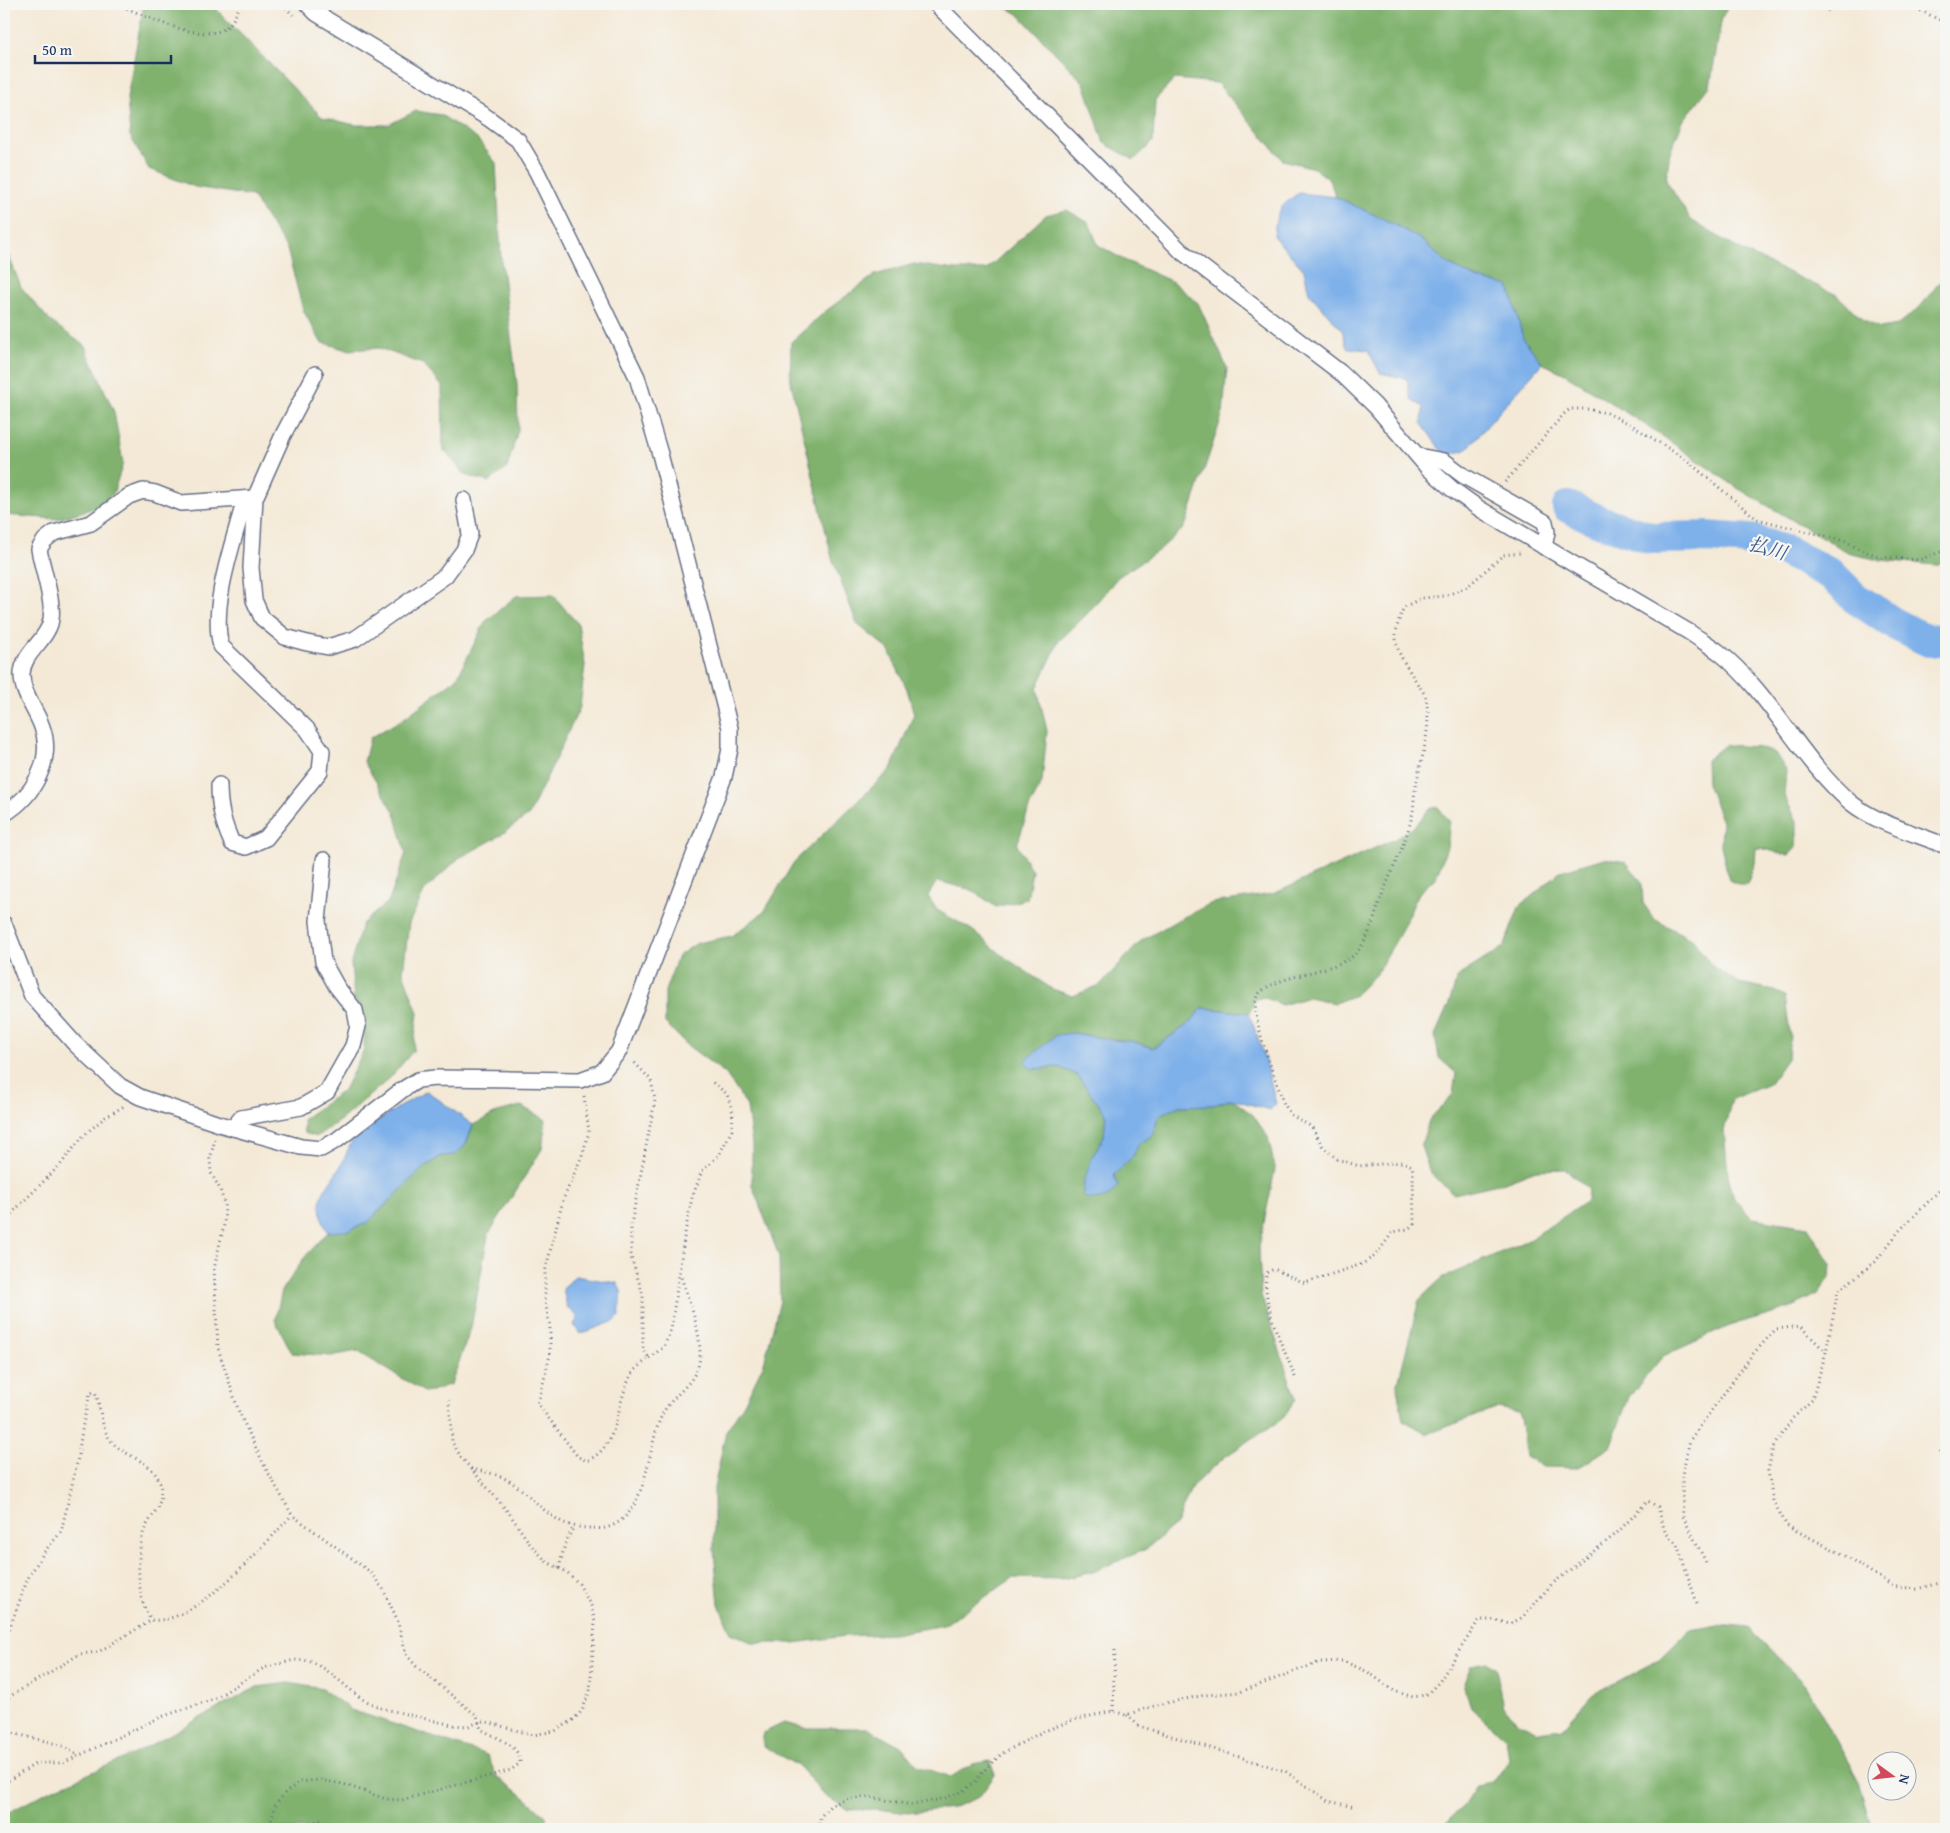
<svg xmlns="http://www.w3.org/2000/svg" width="1950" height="1833" font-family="'Gentium Book Plus','Noto Serif JP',serif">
	<rect width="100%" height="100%" fill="#f6f6f2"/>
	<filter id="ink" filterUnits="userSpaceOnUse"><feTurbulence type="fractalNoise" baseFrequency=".02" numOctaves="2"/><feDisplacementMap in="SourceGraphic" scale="10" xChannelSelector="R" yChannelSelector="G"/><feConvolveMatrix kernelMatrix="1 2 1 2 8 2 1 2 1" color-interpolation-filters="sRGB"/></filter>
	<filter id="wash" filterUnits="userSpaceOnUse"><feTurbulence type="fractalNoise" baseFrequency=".0096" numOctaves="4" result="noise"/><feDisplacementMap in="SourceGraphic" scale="20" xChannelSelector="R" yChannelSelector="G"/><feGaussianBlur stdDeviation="1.12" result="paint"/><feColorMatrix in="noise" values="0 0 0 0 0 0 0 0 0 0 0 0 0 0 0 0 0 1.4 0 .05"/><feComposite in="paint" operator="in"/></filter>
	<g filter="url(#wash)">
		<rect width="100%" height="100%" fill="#f4e9d6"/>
		<g fill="#80b26e" stroke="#4e7066">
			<polygon points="144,4 215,4 218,11 322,117 355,125 388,125 416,111 441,115 477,139 496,163 501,259 517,384 518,430 507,468 489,482 465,475 443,449 442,386 423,364 379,348 347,350 321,342 303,310 287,249 252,196 195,187 149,169 130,136 127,98"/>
			<polygon points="1001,4 1730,4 1722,17 1710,86 1683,121 1670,152 1666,180 1691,220 1742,251 1837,295 1864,321 1880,328 1898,325 1920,307 1946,274 1946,560 1936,565 1880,560 1851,554 1739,489 1652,429 1565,374 1542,363 1523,338 1509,286 1478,279 1448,264 1420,239 1392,223 1336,197 1329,179 1314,168 1283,160 1217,83 1175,79 1155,100 1153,142 1134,160 1104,143 1084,83 1018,14"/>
			<path d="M 1067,210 L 1089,223 L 1098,245 L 1124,260 L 1173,282 L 1198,303 L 1227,368 L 1223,413 L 1185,527 L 1159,550 L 1118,577 L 1087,614 L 1059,641 L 1037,688 L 1047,731 L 1042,782 L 1029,808 L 1017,845 L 1032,871 L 1027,899 L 996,907 L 972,890 L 937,881 L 928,896 L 937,910 L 972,930 L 1006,958 L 1052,989 L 1073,996 L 1100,985 L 1141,941 L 1176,921 L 1212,903 L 1273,894 L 1395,839 L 1416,825 L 1429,809 L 1438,807 L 1450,822 L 1447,847 L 1436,877 L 1419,893 L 1399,935 L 1376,974 L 1355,995 L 1335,1003 L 1309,997 L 1282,1005 L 1263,997 L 1255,1000 L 1249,1013 L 1202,1008 L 1189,1024 L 1153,1048 C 1127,1039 1101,1038 1074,1033 L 1032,1069 L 1059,1067 L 1077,1075 L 1106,1114 L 1104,1136 L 1092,1157 L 1114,1175 L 1133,1156 L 1138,1144 L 1152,1136 L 1159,1115 L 1179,1106 L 1213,1105 L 1232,1099 L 1253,1115 L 1268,1137 L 1275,1169 L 1259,1247 L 1261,1295 L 1296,1399 L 1282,1419 L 1226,1456 L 1192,1486 L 1176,1524 L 1146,1549 L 1093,1572 L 1062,1579 L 1013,1578 L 944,1625 L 893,1634 L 845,1636 L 794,1643 L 753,1643 L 731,1633 L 719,1605 L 714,1550 L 714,1488 L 726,1431 L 744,1404 L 764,1363 L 780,1301 L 779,1256 L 752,1185 L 752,1145 L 747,1106 L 726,1074 L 687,1045 L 665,1023 L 665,991 L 678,956 L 697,943 L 732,936 L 764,912 L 794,862 L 891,769 L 914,714 L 907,689 L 888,649 L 857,624 L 832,558 L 790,378 L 791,342 L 827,310 L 875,275 L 914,264 L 955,270 L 986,270 L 1046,215 Z"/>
			<polygon points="4,244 21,287 50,321 85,346 114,412 123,463 113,494 94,508 58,519 4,515"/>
			<polygon points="553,595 578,624 585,665 580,707 529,815 496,838 459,858 425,890 409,923 403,972 418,1013 413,1051 391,1077 342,1119 316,1137 304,1133 303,1119 344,1090 364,1050 365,1019 354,999 351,963 362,924 389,901 406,853 395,813 364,762 370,738 403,719 457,678 485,622 516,596"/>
			<path d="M 1725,745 L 1756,747 L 1775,753 L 1786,770 L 1784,796 L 1797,821 L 1797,846 L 1789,855 C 1776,854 1768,848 1756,848 L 1755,864 L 1747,884 L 1738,884 L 1729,880 L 1721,845 L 1722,822 L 1707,784 L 1706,760 Z"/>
			<polygon points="1604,858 1626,862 1642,882 1643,903 1654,919 1693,940 1712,966 1739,983 1769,989 1785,996 1790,1035 1788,1057 1769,1084 1732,1099 1724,1131 1728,1175 1734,1199 1752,1218 1808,1227 1831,1264 1830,1278 1818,1294 1792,1307 1732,1325 1663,1356 1629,1397 1610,1447 1578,1468 1544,1467 1526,1457 1519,1412 1496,1408 1428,1434 1403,1420 1397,1387 1419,1300 1442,1278 1529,1240 1587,1201 1588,1188 1565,1169 1536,1170 1502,1183 1454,1194 1430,1173 1421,1146 1429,1120 1453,1094 1456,1073 1439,1058 1435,1035 1448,1006 1458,976 1504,947 1519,907 1561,871"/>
			<path d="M 521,1106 L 546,1120 L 542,1149 L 488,1235 L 471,1328 L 451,1384 L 426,1393 L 357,1351 L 331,1356 L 292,1353 L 275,1320 L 282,1291 L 304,1258 L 328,1232 C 382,1228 385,1197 423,1168 C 436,1158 451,1152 466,1144 L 473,1125 L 498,1112 Z"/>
			<polygon points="1719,1625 1749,1628 1805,1685 1860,1783 1873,1829 1440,1829 1464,1805 1475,1788 1495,1779 1509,1759 1506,1738 1471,1708 1464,1683 1471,1665 1486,1662 1498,1669 1499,1687 1503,1707 1520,1723 1538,1732 1562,1729 1592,1695 1660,1659 1689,1630"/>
			<polygon points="289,1683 322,1689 351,1710 487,1755 497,1777 517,1791 546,1816 547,1829 4,1829 4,1815 47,1792 134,1754 257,1687"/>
			<polygon points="784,1723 805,1728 866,1728 901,1746 918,1766 951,1777 972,1764 990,1761 995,1775 979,1797 952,1808 908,1813 877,1809 848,1810 822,1793 800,1767 763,1746 763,1733"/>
		</g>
		<g fill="#7eb0ea" stroke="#4c70a4">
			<path d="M 1299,193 L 1336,197 L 1392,223 L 1420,239 L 1448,264 L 1478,279 L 1509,286 L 1523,338 L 1542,363 L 1466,450 L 1445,456 L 1422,424 L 1423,407 L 1411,399 L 1407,379 L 1380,373 L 1368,350 L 1347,348 L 1342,330 L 1309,293 L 1304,270 L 1274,237 C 1276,213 1278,207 1299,193 Z"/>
			<path d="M 1202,1008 L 1249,1013 L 1263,1053 L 1276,1104 L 1270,1110 L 1232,1099 L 1213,1105 L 1179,1106 L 1159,1115 L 1152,1136 L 1138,1144 L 1133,1156 L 1114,1175 L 1118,1187 C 1107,1199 1099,1202 1083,1197 L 1084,1181 L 1092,1157 L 1104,1136 L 1106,1114 L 1077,1075 L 1059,1067 L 1032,1069 L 1024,1061 L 1056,1035 L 1074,1033 L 1109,1040 L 1131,1041 L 1153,1048 L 1189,1024 Z"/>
			<path d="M 427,1091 L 473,1125 L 466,1144 L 456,1155 L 441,1156 L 422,1169 L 367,1223 L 347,1231 L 328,1232 C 312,1200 323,1193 340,1167 C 345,1160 347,1150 351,1143 C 359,1130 412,1099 427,1091 Z"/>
			<path d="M 575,1276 L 617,1283 C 626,1295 618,1303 620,1316 L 615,1321 L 580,1334 L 574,1325 L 578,1317 L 567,1307 L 563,1289 Z"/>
		</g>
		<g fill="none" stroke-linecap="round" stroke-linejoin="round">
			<polyline stroke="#7eb0ea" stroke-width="32" points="1568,507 1602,522 1651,538 1707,537 1751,540 1788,552 1832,575 1855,598 1898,626 1929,641 1946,639"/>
		</g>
	</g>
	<g filter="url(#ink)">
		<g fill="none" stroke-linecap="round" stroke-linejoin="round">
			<g stroke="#677088" stroke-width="18">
				<g id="street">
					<path d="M 936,4 L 1181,251 L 1341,373 L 1375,406 L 1427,467 L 1452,489 L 1480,509 L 1689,632 C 1699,639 1711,646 1720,653 C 1770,693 1801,760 1850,802 C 1877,824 1915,833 1946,846"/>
					<polyline points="315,374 283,435 255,498 251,568 254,600 262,618 285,637 307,643 328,647 355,639 445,576 464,550 470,534 464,500"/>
					<polyline points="1418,456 1444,461 1464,476 1545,522 1547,532 1544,547"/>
					<path d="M 219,785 C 219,807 223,823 232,843 L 246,847 L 266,838 L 320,771 L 322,751 L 307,729 L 221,646 C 210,605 234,541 245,499"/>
					<path d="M 4,814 C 33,797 54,760 42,727 C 36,709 21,693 22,673 C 24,652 44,643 50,624 C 56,606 42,569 39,549 L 45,540 L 54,533 L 91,523 L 129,496 L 143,491 L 155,493 L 181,503 L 255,498"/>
					<polyline points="4,924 32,996 75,1044 120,1086 140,1097 219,1124 301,1147 321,1149 337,1140 402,1090 418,1080 435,1078 580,1080 602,1072 619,1051 724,777 730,749 730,728 660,454 637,377 537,172 518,140 488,118 316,13 307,4"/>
					<polyline points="233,1128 241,1118 301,1107 327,1092 353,1046 358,1026 355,1010 337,987 323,962 318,921 324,860"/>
				</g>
			</g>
			<g stroke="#677088" stroke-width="3" stroke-dasharray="1 4" stroke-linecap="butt">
				<path d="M 118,4 C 142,15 199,43 224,29 C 233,23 237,13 240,4"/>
				<polyline points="282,4 293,15"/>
				<polyline points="1907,4 1946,23"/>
				<polyline points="1827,11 1831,4"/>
				<polyline points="1505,482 1564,414 1570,409 1587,409 1607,413 1630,424 1685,459 1757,519 1845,541 1860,550 1882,557 1919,560 1946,550"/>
				<path d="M 584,1096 L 589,1132 L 583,1153 L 563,1200 L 545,1272 L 545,1301 L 550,1326 L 550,1355 L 538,1404 L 578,1457 L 587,1461 C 622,1444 614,1404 632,1374 C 635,1368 643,1363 649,1358 L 643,1348 L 643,1295 L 631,1257 L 631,1225 L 655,1100 L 651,1080 L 632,1060"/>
				<path d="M 215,1139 L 210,1159 L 211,1173 L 220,1189 L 225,1206 L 224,1225 L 214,1269 L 218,1348 L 239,1412 L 264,1465 L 292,1515 L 369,1571 L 383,1589 L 397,1619 L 406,1654 L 416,1666 L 477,1716 L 481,1729 C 495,1738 520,1744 520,1763 L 511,1770 L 402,1800 L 386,1799 L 343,1784 L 320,1780 L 300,1782 L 285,1793 L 275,1806 L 269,1829"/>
				<polyline points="1946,1184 1900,1230 1875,1262 1838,1291 1826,1352 1812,1400 1793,1418 1773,1447 1768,1471 1773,1501 1787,1526 1844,1555 1893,1586 1917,1589 1946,1581"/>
				<polyline points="4,1221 61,1164 84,1135 104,1118 124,1106"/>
				<polyline points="649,1358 664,1347 671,1329 684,1238 692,1198 702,1171 719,1155 732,1130 733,1113 727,1094 712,1082"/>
				<path d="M 1295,1377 C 1282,1343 1263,1310 1266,1273 L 1274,1269 L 1305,1283 L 1362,1264 L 1375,1256 L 1393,1232 L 1408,1229 L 1414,1224 L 1413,1172 L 1412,1166 L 1403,1162 L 1359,1166 L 1337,1159 L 1323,1147 L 1312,1127 L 1291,1115 L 1284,1104 C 1277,1082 1251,1019 1256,999 C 1263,976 1334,973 1354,955 C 1371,939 1375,911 1384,890 C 1394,865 1408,838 1413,811 C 1414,802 1414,791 1417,781 C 1422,755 1432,727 1426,699 C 1425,693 1420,688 1417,683 C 1398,652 1388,643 1404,607 L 1422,598 L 1445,596 L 1467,587 L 1503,555 L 1520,553"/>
				<polyline points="1946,1443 1940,1450 1946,1462"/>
				<path d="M 471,1469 C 482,1471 493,1473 504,1478 C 537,1495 548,1528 590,1528 C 595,1528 601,1529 605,1528 C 649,1518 646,1448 662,1415 C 671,1396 694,1385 699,1363 C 704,1337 688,1298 680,1274"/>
				<polyline points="1706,1562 1683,1517 1682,1475 1690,1440 1752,1355 1776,1329 1800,1326 1826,1352"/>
				<polyline points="559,1568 565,1544 573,1528"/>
				<path d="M 4,1643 L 28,1578 L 44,1552 L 61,1532 L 77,1463 L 83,1424 L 90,1393 L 95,1392 C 102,1409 100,1433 116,1446 C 133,1460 161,1464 161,1493 C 161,1508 149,1518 144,1531 C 136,1552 136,1604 152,1620 C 195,1626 264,1545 292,1515"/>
				<polyline points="4,1700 80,1654 98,1652 152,1620"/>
				<polyline points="1113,1711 1115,1649"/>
				<polyline points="1127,1715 1139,1726 1285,1771 1328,1801 1355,1807"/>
				<polyline points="4,1731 61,1745 78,1755"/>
				<polyline points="4,1783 37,1763 63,1763 161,1717 214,1699 264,1668 294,1660 309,1661 325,1669 362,1699 381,1708 452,1725 468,1726 484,1721 533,1735 555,1731 572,1721 582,1711 590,1690 595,1622 591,1606 579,1584 567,1572 547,1562 530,1544 509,1513 461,1457 452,1442 449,1400"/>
				<polyline points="286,1829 321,1820 334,1829"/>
				<polyline points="818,1829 821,1816 831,1805 850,1798 869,1797 912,1805 942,1799 963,1791 976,1781 988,1766 1003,1753 1042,1732 1073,1720 1113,1711 1126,1715 1157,1705 1205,1695 1240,1692 1320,1662 1343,1661 1368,1672 1394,1691 1413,1697 1426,1695 1439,1682 1479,1620 1494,1620 1510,1624 1523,1617 1552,1584 1616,1534 1648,1501 1658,1507 1665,1532 1677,1544 1697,1603"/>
			</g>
			<use href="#street" stroke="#fff" stroke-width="15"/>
		</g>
	</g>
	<g text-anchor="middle" stroke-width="4.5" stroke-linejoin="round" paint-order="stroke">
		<g font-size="19" font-style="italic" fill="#395688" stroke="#f6f6f2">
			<text transform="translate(1768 548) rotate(16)" y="7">払川</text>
		</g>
	</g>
	<rect width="1950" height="1833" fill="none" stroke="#f6f6f2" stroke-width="20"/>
	<g transform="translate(1892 1776) rotate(105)"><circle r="24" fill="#f6f6f2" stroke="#9ea6b7"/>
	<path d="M0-4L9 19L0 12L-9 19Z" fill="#d1495b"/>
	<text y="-8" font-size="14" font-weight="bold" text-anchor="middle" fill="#1b2f5e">N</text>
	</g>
	<path d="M35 55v8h136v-8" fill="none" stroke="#1b2f5e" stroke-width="2.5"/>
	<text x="42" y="55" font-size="15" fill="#1b2f5e" stroke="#f6f6f2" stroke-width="4" paint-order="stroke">50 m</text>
</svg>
